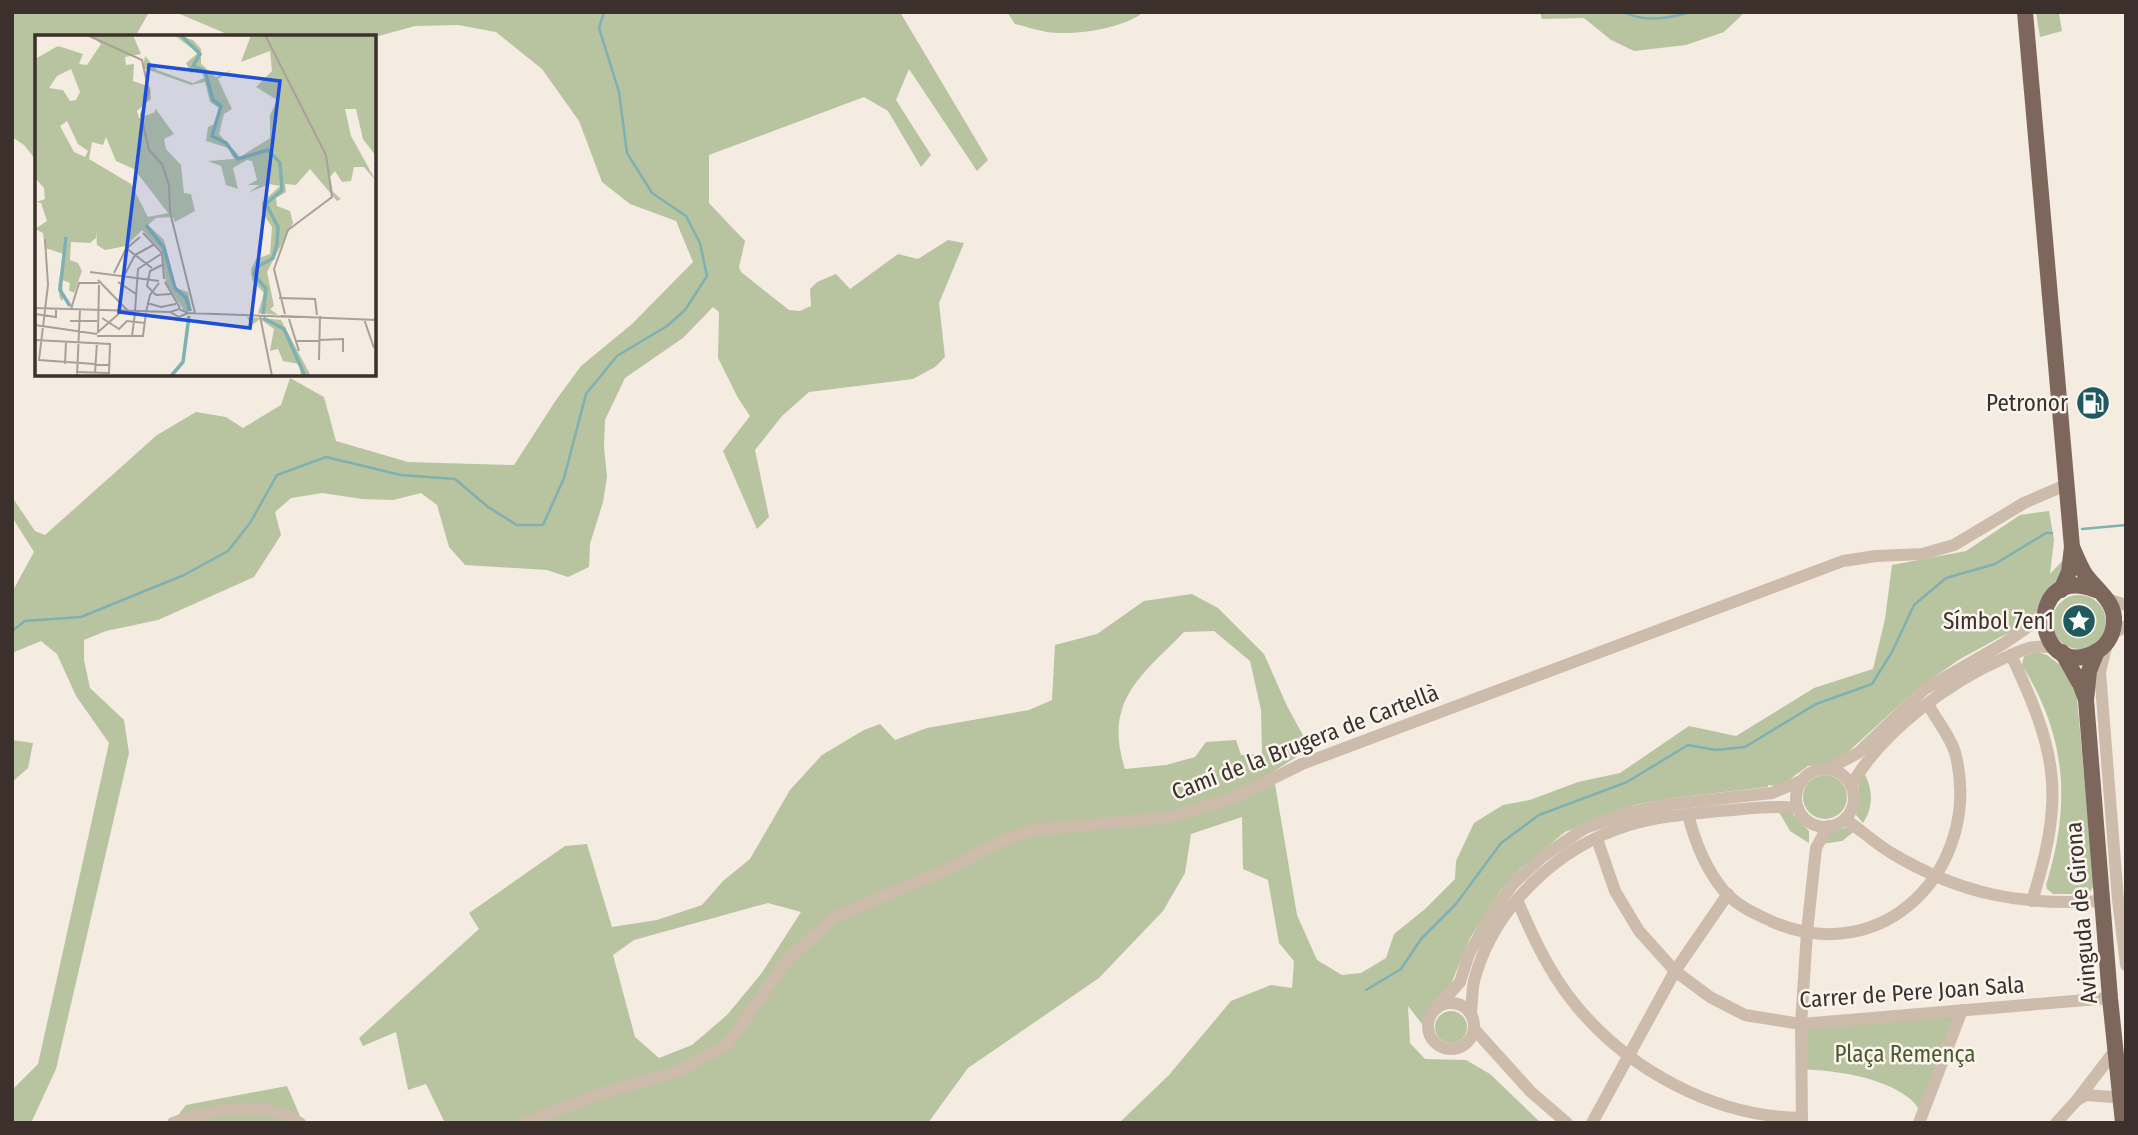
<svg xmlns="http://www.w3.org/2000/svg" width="2138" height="1135" font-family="'Fira Sans Condensed',sans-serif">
	<rect width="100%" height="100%" fill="#f4ebe1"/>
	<g fill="#b8c4a0" fill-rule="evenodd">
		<polygon points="12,12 154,12 148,14 135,37 37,37 37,161 24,145 12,137"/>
		<polygon points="175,12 900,12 988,160 977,171 909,69 896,100 931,155 921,167 888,111 864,97 709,155 709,203 745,241 739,267 741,272 789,310 800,311 811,306 810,289 817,282 836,274 850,289 898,254 918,259 948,240 964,243 939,303 945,357 935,367 913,379 809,392 782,416 755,450 769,517 757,529 723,451 750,416 738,398 718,358 719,312 713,307 683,338 625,378 605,420 604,447 607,477 603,502 590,544 589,567 568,577 547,570 465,565 449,547 437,505 421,493 393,500 362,499 322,493 291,498 275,512 281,535 254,577 158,620 106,631 84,640 84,660 90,688 124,720 129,753 56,1069 31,1123 12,1123 12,1090 38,1064 109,743 76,696 57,654 41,641 12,653 12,592 34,552 12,517 12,497 35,531 45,535 157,435 196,412 226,417 243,428 281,405 290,378 324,397 336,441 408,462 514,465 556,400 581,366 632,324 693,262 676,221 630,204 602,182 579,121 542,69 496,32 458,25 415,26 375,37 234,37"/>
		<path d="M 1007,12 L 1144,12 C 1122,29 1074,36 1047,32 C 1036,30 1025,26 1015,24 Z"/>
		<polygon points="1540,12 1745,12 1724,32 1686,45 1634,51 1611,40 1584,18 1542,19"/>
		<polygon points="2036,12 2071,12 2059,14 2062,31 2040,37"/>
		<path d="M 2049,511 L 2054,540 L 2050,574 L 2067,556 L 2068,565 C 2054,585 2032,630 2006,634 L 1960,659 L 1917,689 L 1837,762 L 1808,766 L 1786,782 L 1775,786 L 1768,785 L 1768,787 L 1672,798 L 1634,805 L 1565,832 L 1520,869 L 1501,890 L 1470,938 L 1451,984 L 1429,1008 L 1422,1024 L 1408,1006 L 1410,1043 L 1425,1059 L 1466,1060 L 1490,1074 L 1541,1123 L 1119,1123 L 1169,1075 L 1231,1001 L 1271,985 L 1292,988 L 1294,961 L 1279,943 L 1268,880 L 1243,869 L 1242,817 L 1191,834 L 1185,873 L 1163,911 L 1099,978 L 968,1068 L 928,1123 L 445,1123 L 426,1084 L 408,1090 L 396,1032 L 363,1046 L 359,1038 L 479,929 L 469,913 L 565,846 L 587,844 L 612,927 L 657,920 L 702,905 L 723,881 L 750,859 L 790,790 L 822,755 L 864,730 L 880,724 L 895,740 L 927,728 L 1029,710 L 1052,700 L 1055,645 L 1097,634 L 1144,601 L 1192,594 L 1218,608 L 1264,654 L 1287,706 L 1310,748 L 1273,772 L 1297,915 L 1317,960 L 1342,975 L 1361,973 L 1386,958 L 1394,934 L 1425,909 L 1455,879 L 1456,861 L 1474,823 L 1503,805 L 1530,800 L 1578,782 L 1620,773 L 1689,726 L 1736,736 L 1814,688 L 1873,669 L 1885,619 L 1892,565 L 1966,551 L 2020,515 ZM 1214,631 L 1250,661 L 1261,710 L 1262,754 L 1241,755 L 1236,740 L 1206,742 L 1195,757 L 1166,765 L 1125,769 C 1103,701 1141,676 1184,632 ZM 768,903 L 801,912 L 761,974 L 727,1015 L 692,1045 L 659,1058 L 635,1037 L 613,955 L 634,940 Z"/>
		<circle cx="2079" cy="622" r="27"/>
		<path d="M 2037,652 L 2047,655 L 2064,668 L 2077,698 L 2094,886 L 2088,894 L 2053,894 L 2047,889 L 2046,885 C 2071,805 2067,737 2022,665 L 2024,656 Z"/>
		<polygon points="12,740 33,743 28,768 12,782"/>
		<path d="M 1863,771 C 1873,788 1874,807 1863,823 L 1856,815 C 1861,800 1855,784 1863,771 Z"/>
		<circle cx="1825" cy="797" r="22"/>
		<polygon points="1779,812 1791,812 1809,831 1809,843 1790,831"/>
		<polygon points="1847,827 1856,830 1842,841 1821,844 1828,833"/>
		<path d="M 1962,1010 L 1923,1115 C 1919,1110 1915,1102 1909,1098 C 1880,1076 1837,1071 1801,1069 L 1801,1024 Z"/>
		<circle cx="1451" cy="1027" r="16"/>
		<polygon points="287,1086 303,1123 172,1123 186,1105"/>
	</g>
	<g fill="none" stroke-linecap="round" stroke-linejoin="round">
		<g stroke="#7fb0b2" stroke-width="2.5">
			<path d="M 1624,12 C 1645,23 1669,18 1691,12"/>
			<polyline points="2082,529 2126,525"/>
			<polyline points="12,631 25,621 81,617 184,575 228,551 250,523 277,475 326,457 401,475 455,479 488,507 517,525 543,525 564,478 586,394 617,356 667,326 685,310 707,276 700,243 686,216 652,193 627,153 619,92 599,28 604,12"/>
			<polyline points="1366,990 1401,969 1421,939 1456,904 1501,843 1539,815 1627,782 1688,745 1716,750 1745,747 1816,704 1872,684 1892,652 1914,605 1946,578 1995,564 2046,533 2052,533"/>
		</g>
		<g stroke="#cdbbac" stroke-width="12">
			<polyline points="2107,599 2126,605"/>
			<polyline points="2112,634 2126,626"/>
			<polyline points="2106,647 2100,672 2118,900 2126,965"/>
			<path d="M 2011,655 C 2058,754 2065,796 2032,901"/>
			<polyline points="1828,769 1858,753 1925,689 2003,644 2025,629 2045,610"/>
			<circle cx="1825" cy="798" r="29"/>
			<path d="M 1851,786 C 1881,732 1949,682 2004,658 C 2014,654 2024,648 2035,647 C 2042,646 2049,647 2057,648"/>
			<path d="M 1688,814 C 1695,843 1705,868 1724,891 C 1737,906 1756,914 1773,922 C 1885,970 1982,867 1956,756 C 1952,738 1936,720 1928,704"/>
			<path d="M 1845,819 C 1861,830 1876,844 1893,854 C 1962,895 2023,906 2103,901"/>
			<polyline points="1597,839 1615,891 1639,931 1675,971 1710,997 1745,1015 1801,1024 2110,998"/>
			<path d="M 1517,900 C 1533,937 1549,972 1574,1003 C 1628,1070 1715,1117 1802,1118"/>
			<circle cx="1451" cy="1026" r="23"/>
			<polyline points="1437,1008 1460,982 1469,954 1489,918 1513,884 1542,857 1585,828 1627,813 1671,804 1772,793 1803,780"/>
			<path d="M 1471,1013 C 1472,1003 1472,991 1474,981 C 1493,908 1557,847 1629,825 C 1658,816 1689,814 1719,811 C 1746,809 1772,805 1798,808"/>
			<polyline points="1475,1030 1531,1092 1567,1123"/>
			<polyline points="2077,1100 2086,1095 2126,1098"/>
			<path d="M 173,1123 C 202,1111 250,1104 280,1113 C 287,1115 294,1120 300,1123"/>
			<polyline points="525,1123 602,1093 676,1072 727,1045 787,960 833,918 948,869 1001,841 1034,830 1171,817 1233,798 1302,764 1843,561 1876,556 1922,554 1954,545 2024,503 2068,484"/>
			<polyline points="1592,1123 1675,971 1728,894"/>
			<polyline points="1802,1123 1801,1024 1807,932 1816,848 1828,826"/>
			<polyline points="1919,1123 1962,1010"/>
			<polyline points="2056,1123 2077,1100 2116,1049"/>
		</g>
		<g stroke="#7d675c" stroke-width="16">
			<polyline points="2025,12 2072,547 2069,572 2061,590"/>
			<path d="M 2073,549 C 2077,558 2080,566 2085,574 C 2096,590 2116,601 2114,623 C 2113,636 2106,647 2094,653 C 2033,682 2023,561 2096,590"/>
			<polyline points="2097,651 2089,671 2086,700 2110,998 2123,1123"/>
			<polyline points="2062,652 2080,684 2085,697"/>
		</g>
	</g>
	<defs>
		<g id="fuel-disc" transform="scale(1.75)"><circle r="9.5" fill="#1f5a5e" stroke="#fbf5ee"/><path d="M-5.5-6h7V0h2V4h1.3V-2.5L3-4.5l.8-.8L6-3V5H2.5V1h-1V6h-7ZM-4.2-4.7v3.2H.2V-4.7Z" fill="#fff"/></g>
		<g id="sight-disc" transform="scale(1.75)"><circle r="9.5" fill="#1f5a5e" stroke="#fbf5ee"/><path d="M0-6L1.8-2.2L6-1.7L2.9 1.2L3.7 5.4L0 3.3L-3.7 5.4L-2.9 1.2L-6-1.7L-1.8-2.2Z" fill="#fff"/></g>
	</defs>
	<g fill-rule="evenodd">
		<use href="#fuel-disc" x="2093" y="403"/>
		<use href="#sight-disc" x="2079" y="621"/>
	</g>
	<g text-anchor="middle" stroke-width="5" stroke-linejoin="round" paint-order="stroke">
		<g font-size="23" fill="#3b302b" stroke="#fbf5ee" text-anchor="end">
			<text x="2068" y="411">Petronor</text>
			<text x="2054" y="629">Símbol 7en1</text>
		</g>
		<g font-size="23" fill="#3b302b" stroke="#fbf5ee">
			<text transform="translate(1305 742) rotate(-21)" y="8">Camí de la Brugera de Cartellà</text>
			<text transform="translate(2081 913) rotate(-95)" y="8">Avinguda de Girona</text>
			<text transform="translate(1912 992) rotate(-4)" y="8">Carrer de Pere Joan Sala</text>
		</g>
		<g font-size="23" fill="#4a5a2e" stroke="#fbf5ee">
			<text x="1905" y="1062">Plaça Remença</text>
		</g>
	</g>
	<g transform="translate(35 35)">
		<rect width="341" height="341" fill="#f4ebe1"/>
		<path d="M 56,0 L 98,0 L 106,19 L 90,22 L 91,30 L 99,29 L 98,46 L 115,52 L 116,64 L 102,76 L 104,83 L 120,77 L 120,73 L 139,99 L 129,104 L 131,114 L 146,130 L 149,158 L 156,159 L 160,176 L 140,187 L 138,182 L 121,183 L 113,190 L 129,205 L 141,253 L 153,257 L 157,276 L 150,277 L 131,248 L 127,216 L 107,195 L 91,211 L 70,215 L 62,210 L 61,194 L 61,203 L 55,208 L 36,207 L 35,225 L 43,228 L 47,236 L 39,258 L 34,255 L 35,248 L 27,245 L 28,266 L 25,264 L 23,251 L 29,219 L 10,213 L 8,198 L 0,194 L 12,186 L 6,168 L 1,167 L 10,164 L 9,153 L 0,143 L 0,24 L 23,11 L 48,19 L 44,29 L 52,30 L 66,9 ZM 36,34 L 45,57 L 41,65 L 35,66 L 28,55 L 14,53 L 22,41 ZM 32,86 L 43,109 L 53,116 L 50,122 L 39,117 L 25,91 ZM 71,102 L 81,126 L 99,134 L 133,178 L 113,182 L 96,149 L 54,124 L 57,107 L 68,110 ZM 139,0 L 158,5 L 166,14 L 166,29 L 181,42 L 197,35 L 183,44 L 197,74 L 189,79 L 184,99 L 205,122 L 235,103 L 235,80 L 242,65 L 221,52 L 237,36 L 235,16 L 206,27 L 216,0 L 341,0 L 341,121 L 328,104 L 321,74 L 310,74 L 316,101 L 341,146 L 329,132 L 319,132 L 316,146 L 307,147 L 300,136 L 295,142 L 298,157 L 306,164 L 302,166 L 275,134 L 261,150 L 250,149 L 251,157 L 241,163 L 242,171 L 255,176 L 258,188 L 232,237 L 239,271 L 235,274 L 243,280 L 223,278 L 229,258 L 217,245 L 216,234 L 221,224 L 235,219 L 237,192 L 227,177 L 227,167 L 245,151 L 234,149 L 213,158 L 224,150 L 213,150 L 222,145 L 217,126 L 212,125 L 198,133 L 203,154 L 191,150 L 186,131 L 173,126 L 199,124 L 193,113 L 171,106 L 173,92 L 182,88 L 184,73 L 175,67 L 170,47 L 156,50 L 108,33 L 110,21 L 122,35 L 158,48 L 169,43 L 166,35 L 156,38 L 151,28 L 163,18 ZM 212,282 L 246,285 L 276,341 L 266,341 L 264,329 L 248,326 L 243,314 L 235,316 L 239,294 L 225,284 L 216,291 Z" fill="#b8c4a0" fill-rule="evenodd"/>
		<path fill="none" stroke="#7fb0b2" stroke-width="3.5" d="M 146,0 L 165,19 L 158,31 L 170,36 L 178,65 L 186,71 L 177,101 L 191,108 L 203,124 L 233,115 L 245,128 L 247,155 L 231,169 L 243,192 L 242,209 L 238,223 L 222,232 L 219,239 L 231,254 L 228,279M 111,190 L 129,213 L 140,253 L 151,263 L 155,276M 31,202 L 25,255 L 35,271M 228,283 L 249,294 L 270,341M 136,341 L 148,327 L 154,281"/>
		<path fill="none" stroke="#aaa098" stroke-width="2" d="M 52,0 L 107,25 L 114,57 L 106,80 L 114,115 L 127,129 L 134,150 L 135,177 L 160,278M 230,0 L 291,120 L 297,162 L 253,195 L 239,234 L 250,279M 108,198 L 127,218 L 129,244M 10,204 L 13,250 L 4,325 L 74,330M 91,213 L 117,233M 127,230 L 115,236 L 112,251 L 121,260 L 136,259M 55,237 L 124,246M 79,238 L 91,214 L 105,202M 90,239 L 100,220 L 120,209M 63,245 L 93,276M 83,247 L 101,259M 130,247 L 145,273M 244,263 L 280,264 L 282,280M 112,268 L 126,272 L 141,269M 0,273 L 135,277 L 144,282 L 153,278M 36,274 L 44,248 L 64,248M 100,276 L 103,234 L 126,219M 111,277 L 115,260 L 124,248M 135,277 L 144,274 L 153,278 L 259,282M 0,279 L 21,282 L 21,274M 225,281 L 237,341M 246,281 L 342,285M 67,283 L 84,294 L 92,286 L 110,288M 254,284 L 264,316M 329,284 L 339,313M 35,286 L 62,286M 0,290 L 62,299M 62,298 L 88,275M 63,298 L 64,250M 62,301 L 108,301 L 111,278M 97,301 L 100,278M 0,305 L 75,309 L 74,338 L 41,337M 260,306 L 308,304 L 308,317M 284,325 L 285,281M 30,329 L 31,307M 60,338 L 62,307M 42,341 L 45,274"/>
		<path fill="#1d4ed8" fill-opacity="0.15" stroke="#1d4ed8" stroke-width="3.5" d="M 114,30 L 245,46 L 215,293 L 84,277 Z"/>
		<rect width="341" height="341" fill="none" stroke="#3b302b" stroke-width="3.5"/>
	</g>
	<rect width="2138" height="1135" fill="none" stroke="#3b302b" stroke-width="28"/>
</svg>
